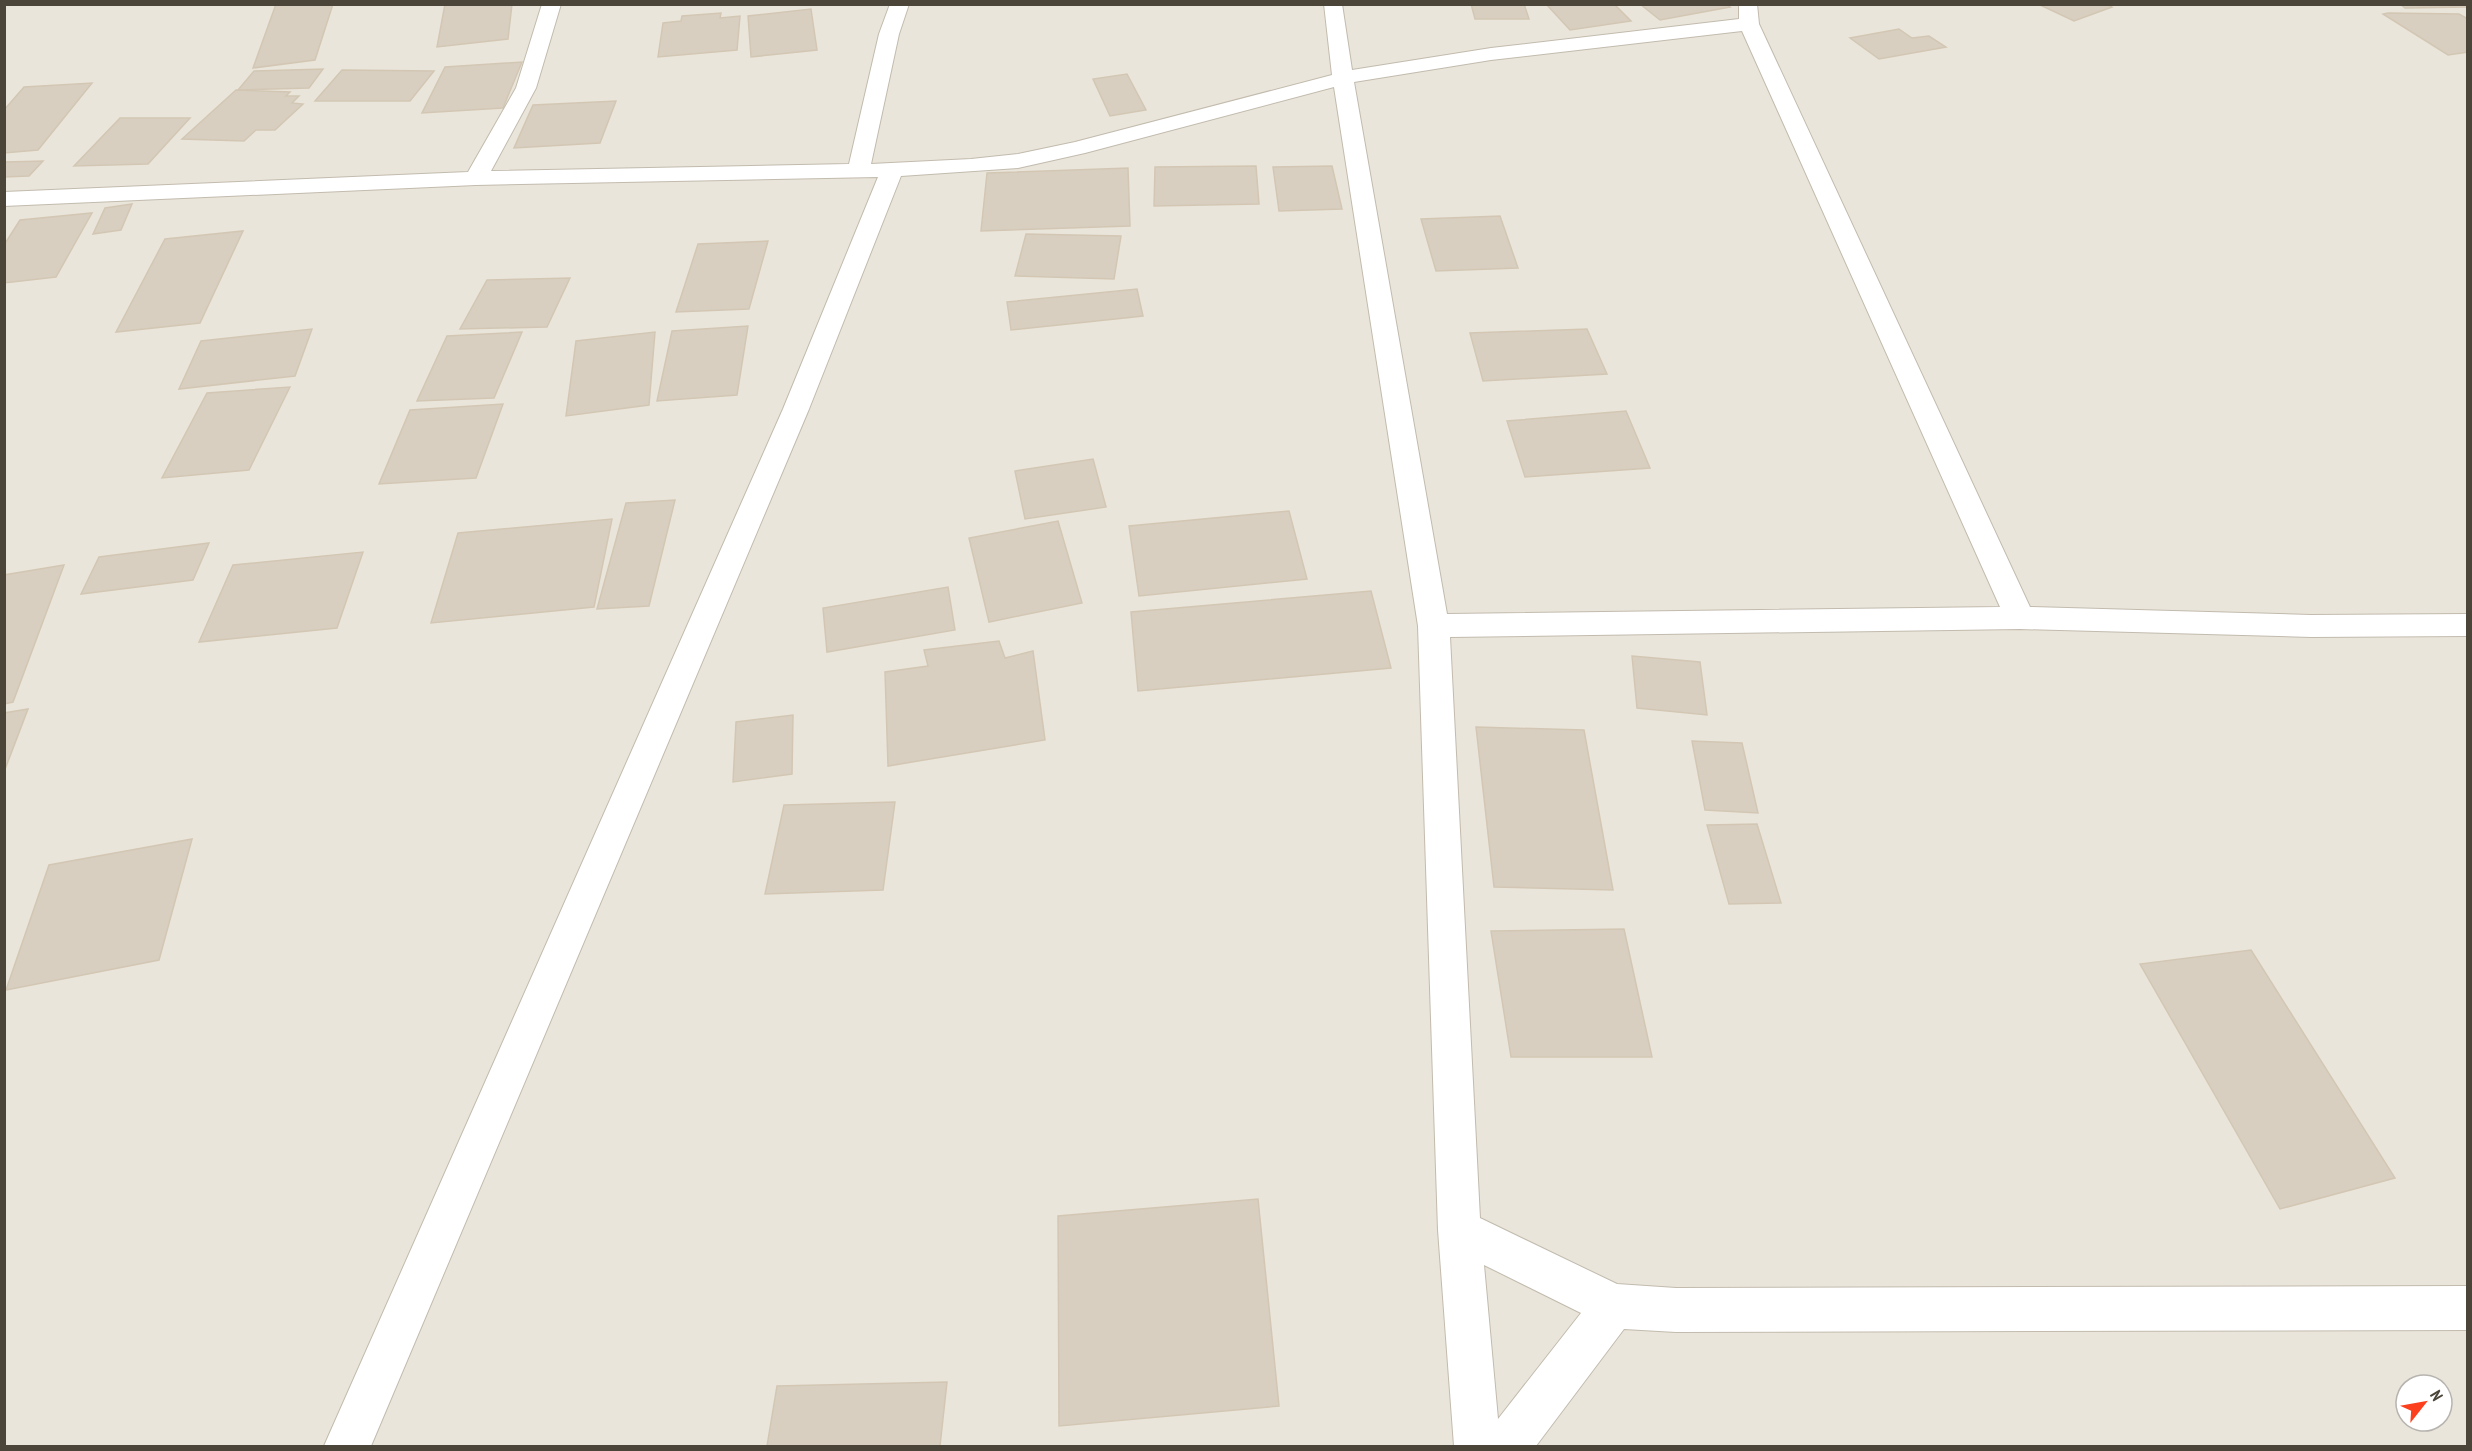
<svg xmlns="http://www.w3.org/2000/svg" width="2472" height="1451" font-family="'PT Sans Narrow',sans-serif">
	<rect width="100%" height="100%" fill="#f6f3ec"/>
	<path fill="#eae5da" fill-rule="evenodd" d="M 5,5 L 2467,5 L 2467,1446 L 5,1446 ZM 2406,1385 L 2442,1385 L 2442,1421 L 2406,1421 Z"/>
	<g fill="#d8cfc1" stroke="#d3c7b4" stroke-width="1.5">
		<polygon points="276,4 333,4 315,60 253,68"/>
		<polygon points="445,4 512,4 508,39 437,47"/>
		<polygon points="1471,4 1524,4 1529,19 1475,19"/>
		<polygon points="1546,4 1614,4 1631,21 1570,30"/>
		<polygon points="1640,4 1726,4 1730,7 1660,20"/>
		<polygon points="2038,4 2107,4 2112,7 2074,21"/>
		<polygon points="2400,4 2468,4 2468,7 2405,8"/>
		<polygon points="811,9 817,50 751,57 748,16"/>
		<polygon points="721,13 720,18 740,16 737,50 658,57 663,23 681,21 682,16"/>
		<polygon points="2388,13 2459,14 2468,19 2468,52 2448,55 2383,14"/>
		<polygon points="1899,29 1912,38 1929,36 1946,47 1879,59 1850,38"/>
		<polygon points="522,62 503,108 422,113 445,67"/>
		<polygon points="323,69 309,88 238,90 254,71"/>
		<polygon points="342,70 434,71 410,101 315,101"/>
		<polygon points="1127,74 1146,110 1110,116 1093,79"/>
		<polygon points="92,83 38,150 4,153 4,110 24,87"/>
		<polygon points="236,90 290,92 286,96 299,96 292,103 303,104 275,130 256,130 244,141 182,139"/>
		<polygon points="616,101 600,143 514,148 533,105"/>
		<polygon points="120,118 190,118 148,164 74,166"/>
		<polygon points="43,161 29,176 4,177 4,162"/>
		<polygon points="1256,166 1259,204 1154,206 1155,167"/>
		<polygon points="1332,166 1342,209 1279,211 1273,167"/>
		<polygon points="1128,168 1130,226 981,231 987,173"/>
		<polygon points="132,204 121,230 93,234 105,208"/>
		<polygon points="92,213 56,277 4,283 4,245 20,220"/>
		<polygon points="1500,216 1518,268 1436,271 1421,219"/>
		<polygon points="243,231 200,323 116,332 165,239"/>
		<polygon points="1026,234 1121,236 1114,279 1015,276"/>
		<polygon points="768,241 749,309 676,312 698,244"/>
		<polygon points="570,278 547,327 460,329 487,280"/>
		<polygon points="1137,289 1143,316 1011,330 1007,302"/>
		<polygon points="748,326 737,395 657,401 672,331"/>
		<polygon points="312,329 295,376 179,389 201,341"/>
		<polygon points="1587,329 1607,374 1483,381 1470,333"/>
		<polygon points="522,332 494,398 417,401 447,336"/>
		<polygon points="655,332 649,405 566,416 576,341"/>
		<polygon points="290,387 249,470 162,478 207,393"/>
		<polygon points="503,404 476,478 379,484 410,410"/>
		<polygon points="1626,411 1650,468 1525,477 1507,421"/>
		<polygon points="1093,459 1106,507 1025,519 1015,471"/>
		<polygon points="675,500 649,606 597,609 626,503"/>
		<polygon points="1289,511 1307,579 1139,596 1129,526"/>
		<polygon points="612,519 594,607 431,623 458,533"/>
		<polygon points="1058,521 1082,603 989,622 969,538"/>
		<polygon points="209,543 193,580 81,594 99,557"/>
		<polygon points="363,552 337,628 199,642 233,565"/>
		<polygon points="64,565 13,702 4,704 4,575"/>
		<polygon points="948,587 955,630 827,652 823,608"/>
		<polygon points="1371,591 1391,668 1138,691 1131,612"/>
		<polygon points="999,641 1005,658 1033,651 1045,740 888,766 885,672 928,666 924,650"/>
		<polygon points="1632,656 1700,662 1707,715 1637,708"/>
		<polygon points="28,709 4,772 4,713"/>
		<polygon points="793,715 792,774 733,782 736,722"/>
		<polygon points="1476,727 1584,730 1613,890 1494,887"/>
		<polygon points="1692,741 1742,743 1758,813 1705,810"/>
		<polygon points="895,802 883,890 765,894 784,805"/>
		<polygon points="1757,824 1781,903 1729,904 1707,825"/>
		<polygon points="192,839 159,960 6,990 49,865"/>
		<polygon points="1624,929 1652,1057 1511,1057 1491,931"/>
		<polygon points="2251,950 2395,1178 2280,1209 2140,964"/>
		<polygon points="1258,1199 1279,1406 1059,1426 1058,1216"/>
		<polygon points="947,1382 940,1446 767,1446 777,1386"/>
	</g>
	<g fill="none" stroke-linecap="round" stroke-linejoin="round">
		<g stroke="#c2bbae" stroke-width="2">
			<path id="minor" d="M 542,4 L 561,4 L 536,88 L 491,171 L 849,164 L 879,34 L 890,4 L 909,4 L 899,34 L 871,164 L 971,159 L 1018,154 L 1075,142 L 1332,75 L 1324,4 L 1342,4 L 1352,70 L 1491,48 L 1739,19 L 1739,4 L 1757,4 L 1759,24 L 2030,607 L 2311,615 L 2468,614 L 2468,636 L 2311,637 L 2020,629 L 1450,637 L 1480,1218 L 1617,1284 L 1676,1288 L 2468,1286 L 2468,1330 L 1676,1332 L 1624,1329 L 1536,1446 L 1454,1446 L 1438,1230 L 1418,626 L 1334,87 L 1085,153 L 1018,168 L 901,176 L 809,409 L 371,1446 L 324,1446 L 783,409 L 878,177 L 476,185 L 4,206 L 4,192 L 468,172 L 516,88 ZM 1742,31 L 2000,607 L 1447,614 L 1354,82 L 1491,60 ZM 1484,1265 L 1581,1313 L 1498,1419 Z"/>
		</g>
		<use href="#minor" fill="#fff" fill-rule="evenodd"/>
	</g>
	<rect width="2472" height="1451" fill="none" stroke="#4b4439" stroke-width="12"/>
	<g transform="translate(2424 1403) rotate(59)"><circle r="28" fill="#ffffff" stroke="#b7b4b0" stroke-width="1.5"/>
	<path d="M0-4.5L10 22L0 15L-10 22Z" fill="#fc3f1d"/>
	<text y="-9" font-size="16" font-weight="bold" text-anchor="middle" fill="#4b4439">N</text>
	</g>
</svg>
